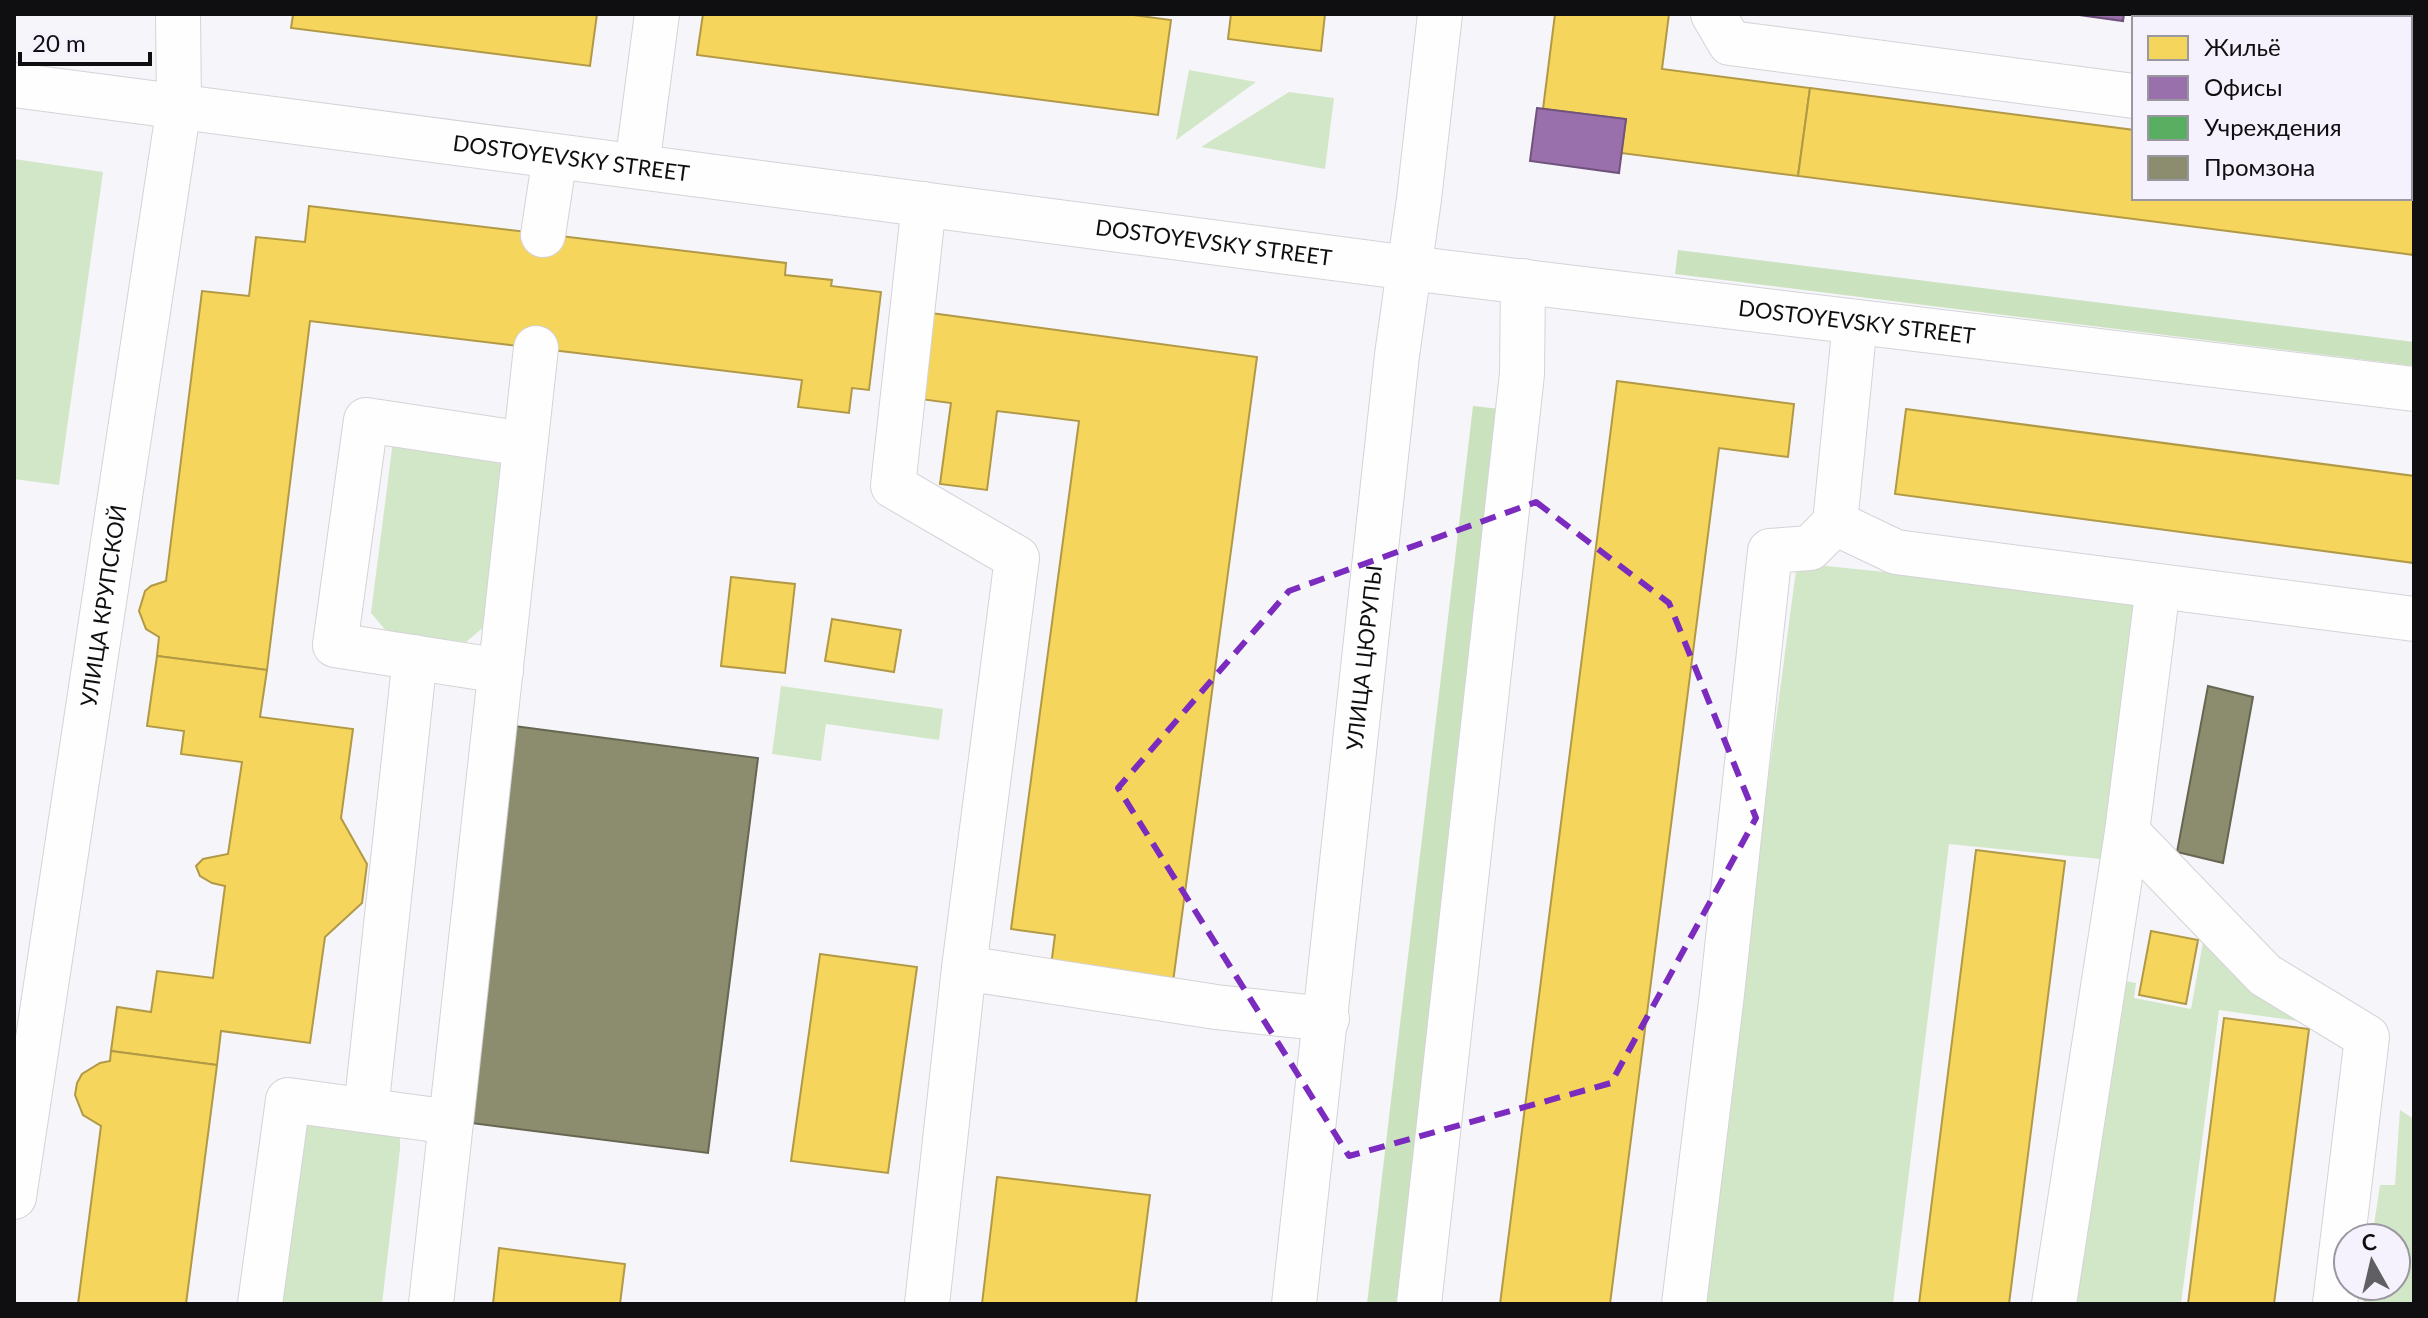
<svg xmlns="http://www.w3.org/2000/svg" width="2428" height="1318" font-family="Lato,sans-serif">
	<rect width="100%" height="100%" fill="#f6f5fa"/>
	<g fill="#d2e7c7">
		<polygon points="1189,70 1256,82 1176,140"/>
		<polygon points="1289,92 1334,98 1325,169 1201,147"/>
		<polygon points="14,159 103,172 59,485 14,479"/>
		<polygon points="393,441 504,463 485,626 466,642 388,633 371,613"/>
		<polygon points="1797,563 2138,598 2101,859 1949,844 1893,1304 1698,1304"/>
		<polygon points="781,686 943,709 939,740 826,724 821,761 772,754"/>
		<polygon points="2203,942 2313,1023 2219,1010 2181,1304 2066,1304 2105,977 2136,983 2134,998 2191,1009"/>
		<polygon points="2400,1110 2414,1119 2414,1304 2363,1304 2365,1286 2396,1286 2396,1238 2372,1238 2380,1185 2395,1185"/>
		<polygon points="296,1114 400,1134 400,1149 382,1304 266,1304"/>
	</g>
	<g fill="#cbe2bf">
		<polygon points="1678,250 2414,342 2414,366 1675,274"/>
		<polygon points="1473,406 1500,409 1396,1304 1367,1304"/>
	</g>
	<g fill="#f6d55c" stroke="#b19946" stroke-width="2">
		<polygon points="285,14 597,14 590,66 291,28 293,15"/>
		<polygon points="703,14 1126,14 1171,20 1158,115 697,55"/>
		<polygon points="1231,14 1325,14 1321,51 1228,39"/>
		<polygon points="1555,14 1669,14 1662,69 1810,88 1798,176 1621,153 1626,119 1543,109"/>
		<polygon points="1810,88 2134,130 2134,198 2410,198 2410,165 2414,166 2414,255 1798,176"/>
		<polygon points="309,206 786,263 785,275 832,280 831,286 881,292 869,390 852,388 849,413 798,407 802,380 310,321 267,670 157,656 159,637 146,629 139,611 145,591 151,586 166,581 202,291 249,296 256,237 305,242"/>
		<polygon points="931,313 1257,357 1173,982 1051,966 1055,935 1011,929 1079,421 997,411 987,490 940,484 951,403 920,399"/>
		<polygon points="1617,381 1794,404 1788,457 1719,448 1610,1304 1500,1304"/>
		<polygon points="1906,409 2414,476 2414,563 1895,494"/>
		<polygon points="731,577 795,584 785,673 721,666"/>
		<polygon points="832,619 901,630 894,672 825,661"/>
		<polygon points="157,656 267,670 260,717 353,729 341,818 367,864 362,903 325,937 310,1043 221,1031 217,1065 111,1051 117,1007 151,1012 157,971 213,978 225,886 212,883 200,876 196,866 203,859 228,854 242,762 181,754 184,731 147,726"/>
		<polygon points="1976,850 2065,861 2041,1052 2009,1304 1919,1304"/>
		<polygon points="2151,931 2198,940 2186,1004 2139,995"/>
		<polygon points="820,954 917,967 888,1173 791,1161"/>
		<polygon points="2224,1018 2309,1029 2274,1304 2188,1304"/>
		<polygon points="111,1051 217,1065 186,1304 78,1304 101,1126 83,1115 75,1095 77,1083 82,1074 100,1063 110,1061"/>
		<polygon points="997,1177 1150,1195 1136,1304 982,1304"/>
		<polygon points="499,1248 625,1264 620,1304 493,1304"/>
	</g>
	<g fill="#9970ab" stroke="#70537d" stroke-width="2">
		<polygon points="2072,14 2124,14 2123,21"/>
		<polygon points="1537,108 1626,119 1619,173 1530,161"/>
	</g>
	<polygon fill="#5aae61" stroke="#447e49" stroke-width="2" points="2183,14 2357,14 2356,18 2182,18"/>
	<g fill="#8c8c6e" stroke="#666652" stroke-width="2">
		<polygon points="2208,686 2253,697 2223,863 2177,852"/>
		<polygon points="514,726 758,758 708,1153 463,1122"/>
	</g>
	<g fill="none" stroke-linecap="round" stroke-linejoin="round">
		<g stroke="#d4d3d7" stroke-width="46">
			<g id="minor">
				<polyline points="1713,14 1730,43 2134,96"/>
				<polyline points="2377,18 2377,14"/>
				<path id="s1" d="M 14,85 L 1409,268 L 2414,389"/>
				<polyline points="2410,132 2414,132"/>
				<polyline points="637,166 657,14"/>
				<polyline points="924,204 893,486 1017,558 964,968 1216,1007 1327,1019"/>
				<polyline points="543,235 555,156"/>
				<polyline points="1855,322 1835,523 1896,552 2414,619"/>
				<polyline points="501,671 335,645 366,420 525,444"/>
				<polyline points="2127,832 2265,975 2367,1037 2335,1304"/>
				<polyline points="366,1110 415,657"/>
				<path id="s2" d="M 14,1197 L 179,106 L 178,14"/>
				<polyline points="260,1304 288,1100 451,1122"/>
				<polyline points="431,1304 536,348"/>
				<polyline points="927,1304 964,968"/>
				<polyline points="1419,1304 1522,374 1523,281"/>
				<polyline points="1684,1304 1722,994 1770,551 1810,548 1835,523"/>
				<polyline points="2054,1304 2127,832 2158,587"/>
			</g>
		</g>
		<g stroke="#d4d3d7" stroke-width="46">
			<g id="major">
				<path id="s3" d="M 1294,1304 L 1397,355 L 1419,199 L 1440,14"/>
			</g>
		</g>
		<use href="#minor" stroke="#fefefe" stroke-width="44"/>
		<use href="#major" stroke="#fefefe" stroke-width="44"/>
	</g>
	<path fill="none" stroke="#7b2cbf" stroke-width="6" stroke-dasharray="16 10" stroke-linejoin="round" d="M 1536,502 L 1669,603 L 1756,818 L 1611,1083 L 1349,1156 L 1118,788 L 1289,591 Z"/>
	<g text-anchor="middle" stroke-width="8" stroke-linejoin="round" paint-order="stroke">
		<g font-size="22" fill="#0f0e11" stroke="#f5f2fd">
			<text dy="8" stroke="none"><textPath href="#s1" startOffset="562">DOSTOYEVSKY STREET</textPath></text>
			<text dy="8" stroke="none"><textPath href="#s1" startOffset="1210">DOSTOYEVSKY STREET</textPath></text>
			<text dy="8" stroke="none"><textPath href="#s1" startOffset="1858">DOSTOYEVSKY STREET</textPath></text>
			<text dy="8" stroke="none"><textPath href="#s2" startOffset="598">УЛИЦА КРУПСКОЙ</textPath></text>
			<text dy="8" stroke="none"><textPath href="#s3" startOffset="650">УЛИЦА ЦЮРУПЫ</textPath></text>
		</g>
	</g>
	<rect width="2428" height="1318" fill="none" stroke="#0f0e11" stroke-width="32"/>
	<rect x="2132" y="16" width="280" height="184" fill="#f5f2fd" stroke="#99979f" stroke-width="2"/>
	<rect x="2148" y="36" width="40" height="24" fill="#f6d55c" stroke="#99979f" stroke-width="2"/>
	<text x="2204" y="56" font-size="24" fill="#0f0e11">Жильё</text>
	<rect x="2148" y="76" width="40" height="24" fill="#9970ab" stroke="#99979f" stroke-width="2"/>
	<text x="2204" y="96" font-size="24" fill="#0f0e11">Офисы</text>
	<rect x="2148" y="116" width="40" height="24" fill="#5aae61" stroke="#99979f" stroke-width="2"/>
	<text x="2204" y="136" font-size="24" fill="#0f0e11">Учреждения</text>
	<rect x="2148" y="156" width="40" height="24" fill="#8c8c6e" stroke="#99979f" stroke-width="2"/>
	<text x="2204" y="176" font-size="24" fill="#0f0e11">Промзона</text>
	<g transform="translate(2372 1262) rotate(352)"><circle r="38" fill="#f5f2fd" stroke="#99979f" stroke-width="2"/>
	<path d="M0-6L14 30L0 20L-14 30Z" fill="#605f63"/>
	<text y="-12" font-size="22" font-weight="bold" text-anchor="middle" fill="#0f0e11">С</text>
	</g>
	<path d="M20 52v12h130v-12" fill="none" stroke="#0f0e11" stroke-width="4"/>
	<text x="32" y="52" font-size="24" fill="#0f0e11" stroke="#f5f2fd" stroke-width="6" paint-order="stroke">20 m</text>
</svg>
